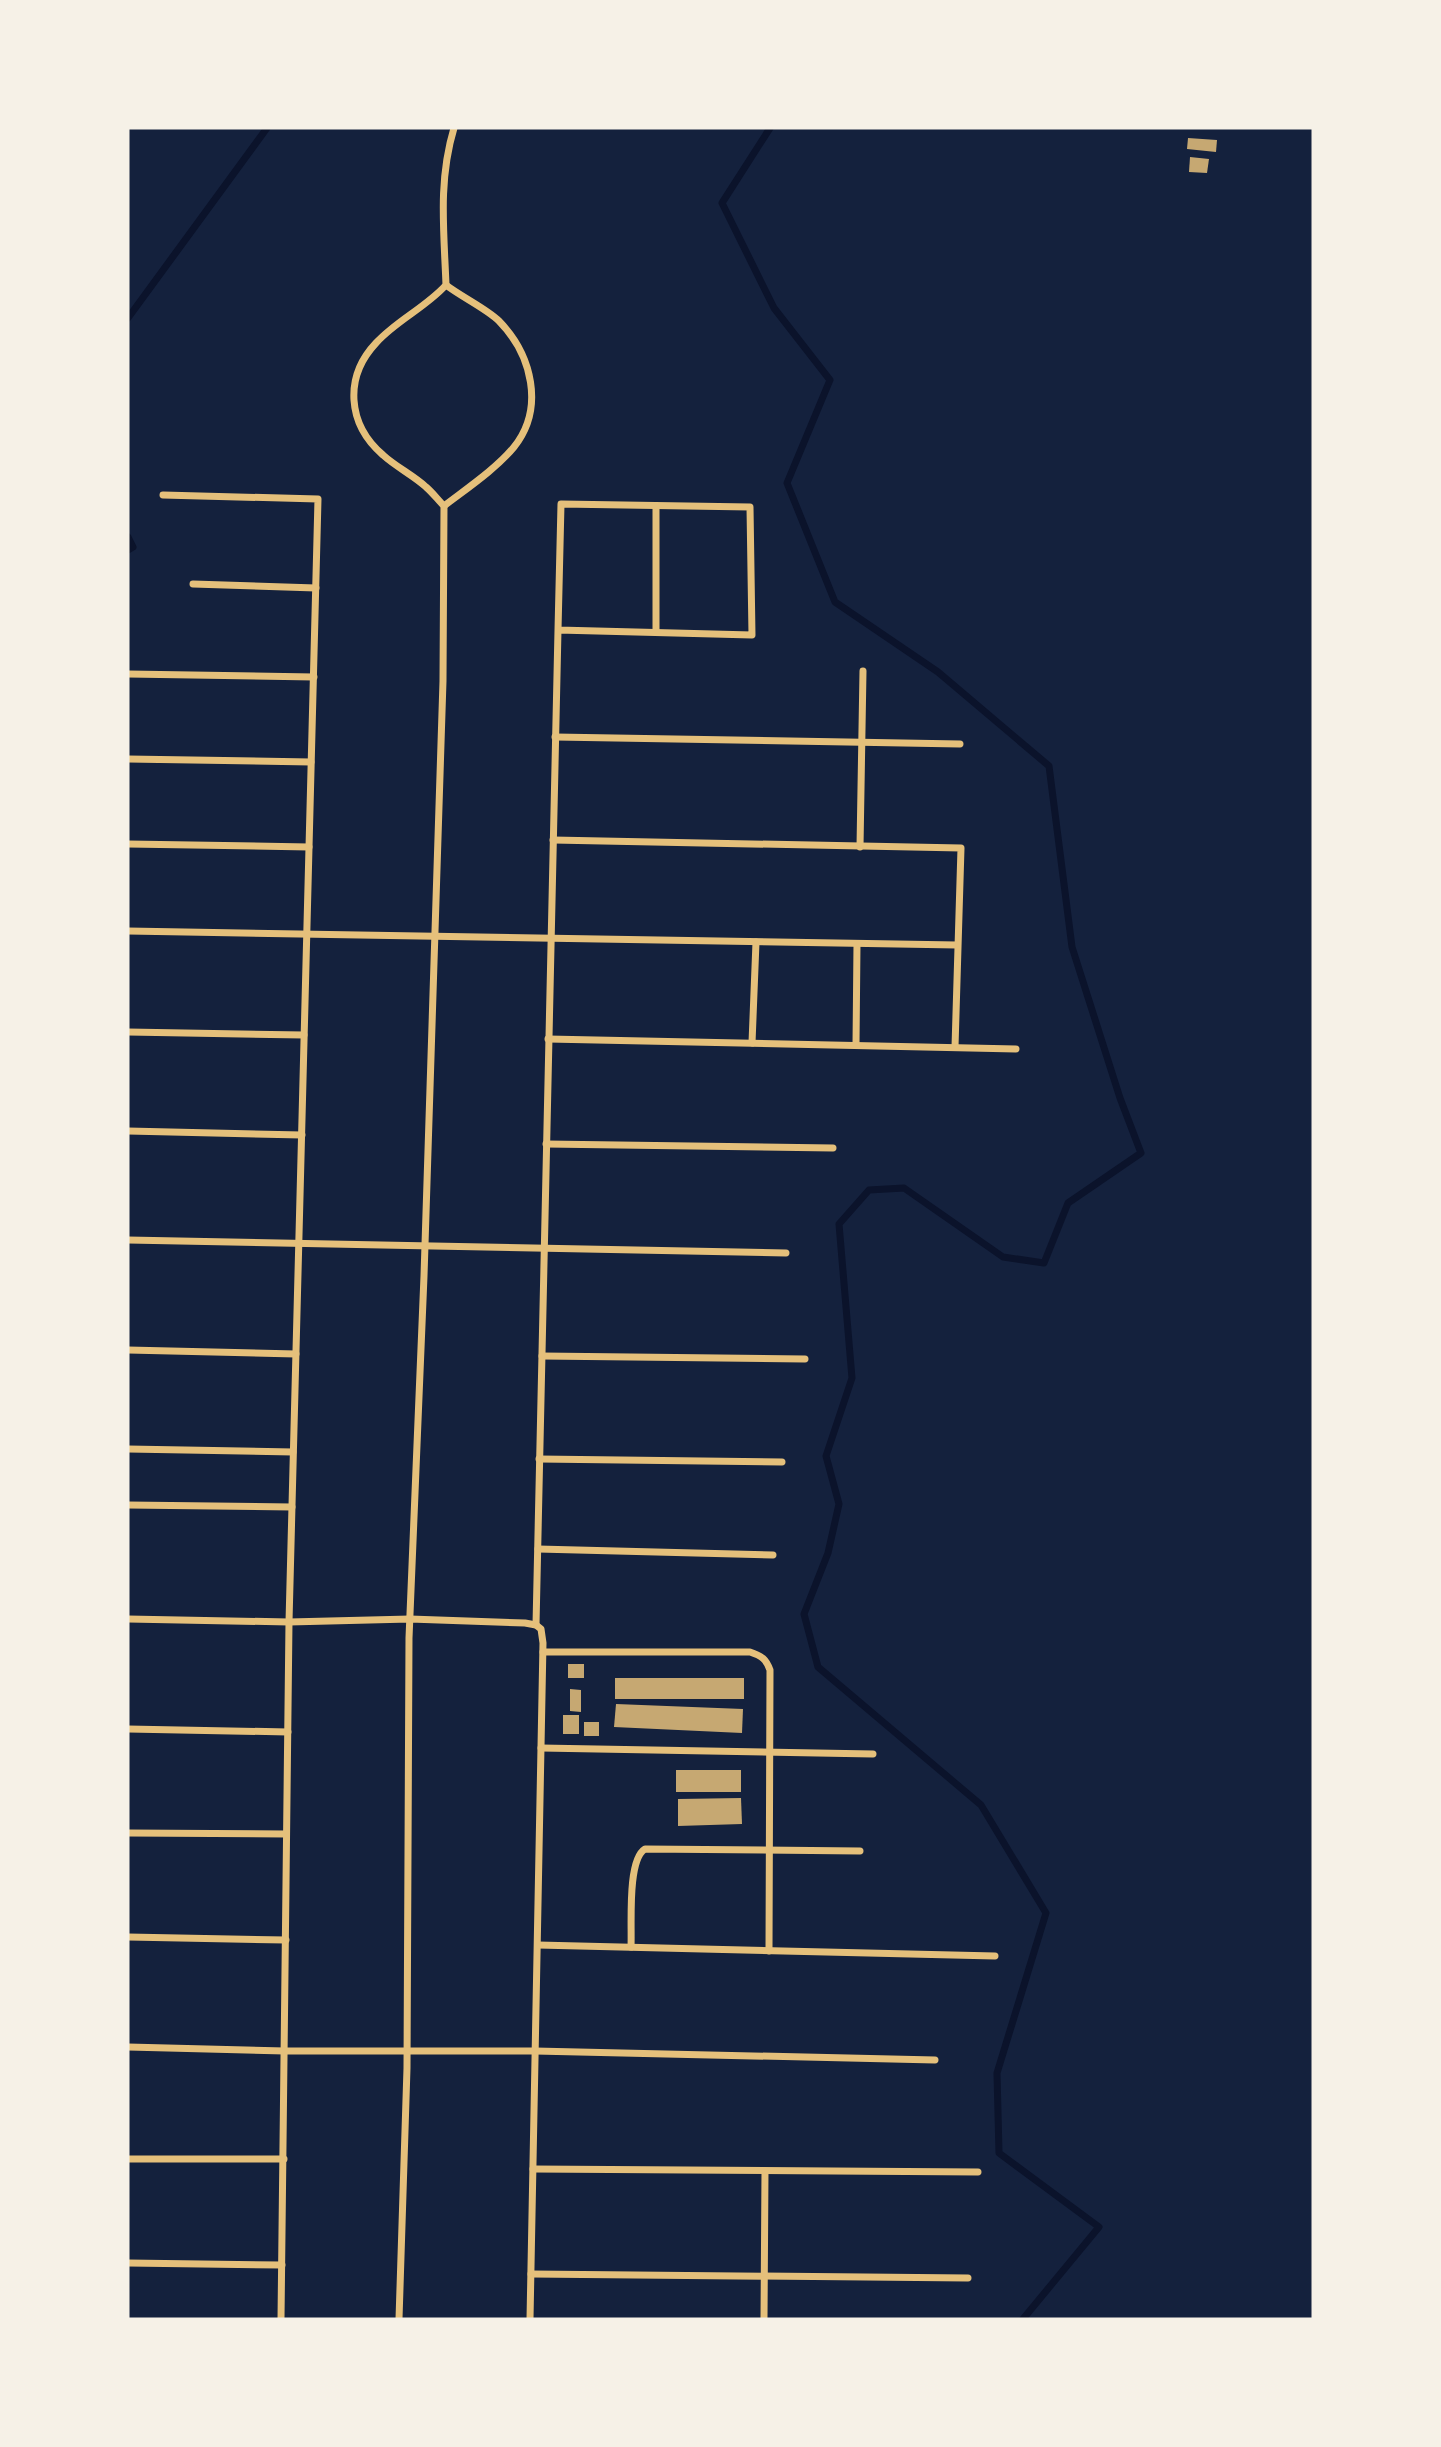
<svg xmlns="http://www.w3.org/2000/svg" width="1441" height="2447" font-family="'Archivo Narrow',sans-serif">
	<rect width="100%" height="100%" fill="#14213d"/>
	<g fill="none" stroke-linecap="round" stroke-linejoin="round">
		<g stroke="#0b132b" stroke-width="7">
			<polyline points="770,128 722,203 774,308 830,380 787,483 835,602 938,672 1049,766 1072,947 1120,1098 1141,1153 1068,1203 1044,1263 1003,1257 904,1188 869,1190 839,1224 852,1378 826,1456 839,1504 828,1553 804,1614 818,1667 981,1805 1046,1913 997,2073 999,2153 1099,2227 1023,2319"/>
			<polyline points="128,318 267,128"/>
			<polyline points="128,537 133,547 128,550"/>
		</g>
	</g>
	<g fill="#c6a872">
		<polygon points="1188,138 1217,140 1216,152 1187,149"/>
		<polygon points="1190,157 1209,159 1207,173 1189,172"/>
		<rect x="568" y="1664" width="16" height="14"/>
		<rect x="615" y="1678" width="129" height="21"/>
		<polygon points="570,1689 581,1690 581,1712 570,1711"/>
		<polygon points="616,1704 743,1709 742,1733 614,1727"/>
		<rect x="563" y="1715" width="16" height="19"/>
		<rect x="584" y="1722" width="15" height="14"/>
		<rect x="676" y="1770" width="65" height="22"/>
		<polygon points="741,1798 742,1824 678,1826 678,1799"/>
	</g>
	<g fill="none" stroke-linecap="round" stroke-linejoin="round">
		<g stroke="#e5c07b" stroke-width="7">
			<polyline points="163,495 318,499 289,1622 281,2319"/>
			<path d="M 444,506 C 466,489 496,469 514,447 C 545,408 532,355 499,321 C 487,309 460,296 446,285"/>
			<polyline points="656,506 656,632"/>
			<polyline points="193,584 316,588"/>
			<polyline points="128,674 314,677"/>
			<polyline points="555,737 960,744"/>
			<polyline points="128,759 311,762"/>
			<polyline points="553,840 961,848 955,1047"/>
			<polyline points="128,844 309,847"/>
			<polyline points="860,847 863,671"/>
			<polyline points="128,931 957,945"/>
			<polyline points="128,1032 304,1035"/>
			<polyline points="548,1039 1016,1049"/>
			<polyline points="752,1043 756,942"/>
			<polyline points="856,1045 857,944"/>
			<polyline points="128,1131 302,1135"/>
			<polyline points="546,1144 833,1148"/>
			<polyline points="128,1240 786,1253"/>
			<polyline points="128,1350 296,1354"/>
			<polyline points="542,1356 805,1359"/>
			<polyline points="128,1449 293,1452"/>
			<polyline points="539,1459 782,1462"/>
			<polyline points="128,1505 292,1507"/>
			<polyline points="538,1549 773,1555"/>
			<polyline points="128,1619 289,1622 410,1619 525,1623 536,1625 541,1629 543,1643 530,2319"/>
			<polyline points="536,1625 558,630 561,504 750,507 752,635 558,630"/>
			<path d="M 543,1652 L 750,1652 C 762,1656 766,1659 770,1670 L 769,1951"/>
			<polyline points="128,1729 288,1732"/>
			<polyline points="541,1748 873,1754"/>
			<polyline points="128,1833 286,1834"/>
			<polyline points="128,1937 286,1940"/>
			<polyline points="538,1945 995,1956"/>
			<path d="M 631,1947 C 632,1925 627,1860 645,1849 L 860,1851"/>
			<polyline points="128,2047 285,2051 535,2051 935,2060"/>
			<polyline points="128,2159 284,2159"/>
			<polyline points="533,2169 978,2172"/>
			<polyline points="128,2263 282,2265"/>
			<polyline points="531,2274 968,2278"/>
			<path d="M 399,2319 L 407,2068 L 409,1638 L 424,1276 L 443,681 L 444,506 C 438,500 433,493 426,487 C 413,475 396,467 383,455 C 347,424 344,377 376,343 C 397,320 425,308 446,285 C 444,231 438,181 454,128"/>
			<polyline points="764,2319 765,2171"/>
		</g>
	</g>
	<rect width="1441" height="2447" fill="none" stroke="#f6f1e7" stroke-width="259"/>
</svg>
